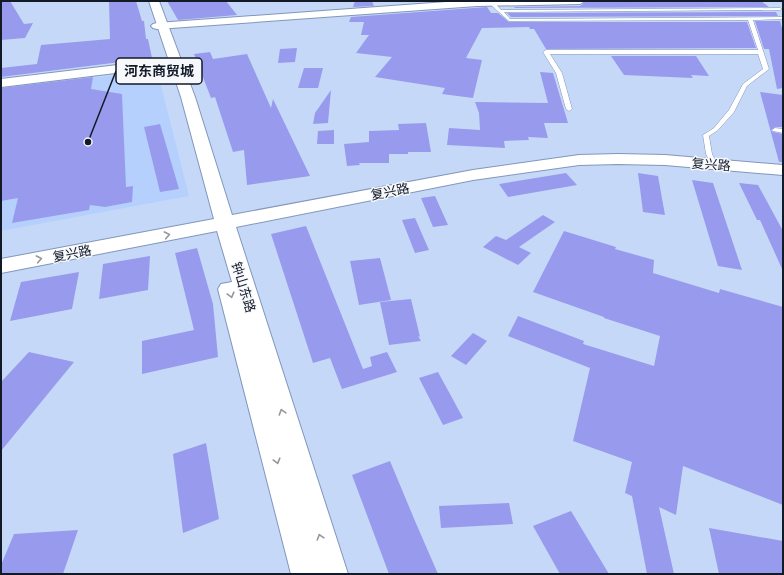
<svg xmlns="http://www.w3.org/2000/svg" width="784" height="575" font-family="'Source Sans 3','Noto Sans SC',sans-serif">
	<rect width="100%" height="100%" fill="#c6d8f8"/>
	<polygon fill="#b6d0fd" points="157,70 189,196 1,231 1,89"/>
	<g fill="#989bed">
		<polygon points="10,1 24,24 33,23 25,38 1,40 1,2"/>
		<polygon points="109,1 136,1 142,21 144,21 146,39 148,39 152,58 1,77 1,68 37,64 41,45 110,39"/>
		<polygon points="167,1 226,1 237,15 178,20"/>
		<polygon points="355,1 372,1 374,6 353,7"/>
		<polygon points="655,1 761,1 769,7 515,8 514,7 580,6 585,2"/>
		<polygon points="487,7 491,13 498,13 509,22 747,22 756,48 546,49 534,29 530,29 529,27 482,28 466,58 482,60 473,98 442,94 445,88 375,77 392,57 356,53 369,35 361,35 364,22 349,22 351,17"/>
		<polygon points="776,12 778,16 511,17 507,13"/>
		<polygon points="755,21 780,21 783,32 783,88 777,89 769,49 764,49"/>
		<polygon points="297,48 295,62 278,63 280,49"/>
		<polygon points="210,52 213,59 247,54 271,108 273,99 310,176 247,185 244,150 233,152 215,97 211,98 194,54"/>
		<polygon points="611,56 696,56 709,76 691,75 693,78 624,75"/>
		<polygon points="304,68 323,68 318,88 298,88"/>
		<polygon points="540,72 553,73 568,123 544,123 548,138 528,137 529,140 504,141 505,148 447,145 449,128 480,130 479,113 475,102 548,103"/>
		<polygon points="93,77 91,89 122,94 126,187 133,186 132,202 105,207 90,205 89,210 12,223 18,198 1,201 1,88"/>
		<polygon points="331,90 328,123 313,124 315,113"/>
		<polygon points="760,92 783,95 783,127 775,127 771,130 773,132 783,134 783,162 779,162"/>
		<polygon points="426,123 431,152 408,152 408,154 389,154 389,163 359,163 360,165 347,166 344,144 369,142 369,131 399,130 398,124"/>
		<polygon points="160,124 179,189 160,192 144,127"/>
		<polygon points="334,130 334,144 317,144 318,131"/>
		<polygon points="566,173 577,185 508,197 499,184"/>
		<polygon points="638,173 658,176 665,215 643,212"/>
		<polygon points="692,180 713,183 742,270 718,266"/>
		<polygon points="739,183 758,185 783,231 783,271 760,220 757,220"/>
		<polygon points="435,196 448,225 433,227 421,198"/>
		<polygon points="543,215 555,222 519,247 531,253 518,265 483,247 496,236 506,240"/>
		<polygon points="415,218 429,250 415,253 402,220"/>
		<polygon points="306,226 363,369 372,366 370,357 387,352 397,372 342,389 330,358 313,363 271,234"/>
		<polygon points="564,231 616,247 615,249 654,260 653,273 719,293 720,289 783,307 783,505 683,466 676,515 659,507 674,574 647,574 632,496 625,493 632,462 573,441 590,368 508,336 518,316 584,341 583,344 654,366 660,336 604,318 604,317 533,292"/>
		<polygon points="197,248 213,304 218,357 142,374 142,341 194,330 175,253"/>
		<polygon points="150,256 148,290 99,299 103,264"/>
		<polygon points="380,258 391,300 359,305 350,261"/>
		<polygon points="79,272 72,309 10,321 21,282"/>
		<polygon points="411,299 420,337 418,336 421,341 389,345 380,302"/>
		<polygon points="473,333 487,341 466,365 451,356"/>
		<polygon points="29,352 74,362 1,451 1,382"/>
		<polygon points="438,372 463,418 443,425 419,378"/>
		<polygon points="206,443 219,519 183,533 173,454"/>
		<polygon points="390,461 415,521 438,574 389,574 352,475"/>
		<polygon points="509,503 513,524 441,528 439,506"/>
		<polygon points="571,511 609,574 560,574 533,526"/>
		<polygon points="709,528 783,541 783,574 719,574"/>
		<polygon points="78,530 63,574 1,574 1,565 14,534"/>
	</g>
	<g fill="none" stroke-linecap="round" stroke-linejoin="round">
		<g stroke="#8197bb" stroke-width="1">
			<g id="service">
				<polygon points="490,2 494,2 501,10 780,8 782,9 780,10 504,12 510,19 783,17 783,19 753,20 769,69 747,86 734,112 718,130 709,136 712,154 717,164 714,166 712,165 706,154 703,135 714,128 729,110 743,84 763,69 758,54 550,54 562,73 572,109 569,111 566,109 556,73 543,52 546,50 758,50 748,20 509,21 490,4"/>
				<polygon points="775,128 783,129 783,133 773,131 772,130"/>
			</g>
		</g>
		<g stroke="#8197bb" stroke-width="2">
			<g id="tertiary">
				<polygon points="460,1 585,1 580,4 477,6 157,29 153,28 151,26 153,24 157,23"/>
				<polygon points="176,58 181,59 182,62 181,65 1,87 1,79"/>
			</g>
		</g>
		<g stroke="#8197bb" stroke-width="2">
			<polygon id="secondary" points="149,1 159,1 195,97 232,215 473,170 579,155 618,154 665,155 783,165 783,175 665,165 618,164 579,165 473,180 236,227 348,574 291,574 218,289 221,284 232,282 217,231 1,273 1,259 214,219 181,97"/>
		</g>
		<use href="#service" fill="#fff" fill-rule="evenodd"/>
		<use href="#tertiary" fill="#fff" fill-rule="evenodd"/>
		<use href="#secondary" fill="#fff" fill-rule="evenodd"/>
	</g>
	<defs><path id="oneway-chevron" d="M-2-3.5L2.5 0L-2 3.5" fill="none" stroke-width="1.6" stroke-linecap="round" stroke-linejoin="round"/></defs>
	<g stroke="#94989e">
		<use href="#oneway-chevron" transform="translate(167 235) rotate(-11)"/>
		<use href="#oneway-chevron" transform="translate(39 259) rotate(-11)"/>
		<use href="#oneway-chevron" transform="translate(231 295) rotate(75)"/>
		<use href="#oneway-chevron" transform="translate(282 412) rotate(-107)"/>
		<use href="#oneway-chevron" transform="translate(277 461) rotate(75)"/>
		<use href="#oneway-chevron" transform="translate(320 537) rotate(-107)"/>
	</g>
	<g text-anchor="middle" stroke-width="3" stroke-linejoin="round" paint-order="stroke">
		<g font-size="13" fill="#121a27" stroke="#f6f8fc">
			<text transform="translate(711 164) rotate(4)" y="5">复兴路</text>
			<text transform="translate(390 191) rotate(-11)" y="5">复兴路</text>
			<text transform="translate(72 253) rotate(-11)" y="5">复兴路</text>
			<text transform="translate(244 287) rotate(73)" y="5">钟山东路</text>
		</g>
	</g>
	<path fill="none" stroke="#121a27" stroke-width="1.5" d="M88 142L116 71"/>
	<circle fill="#121a27" stroke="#f6f8fc" stroke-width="1.5" cx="88" cy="142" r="4"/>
	<rect fill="#f6f8fc" stroke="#121a27" stroke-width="1.5" x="116" y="58" width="86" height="26" rx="4"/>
	<g font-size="14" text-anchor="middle" font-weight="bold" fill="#121a27">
		<text x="159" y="76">河东商贸城</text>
	</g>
	<rect width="784" height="575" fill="none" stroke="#121a27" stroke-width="4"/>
</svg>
